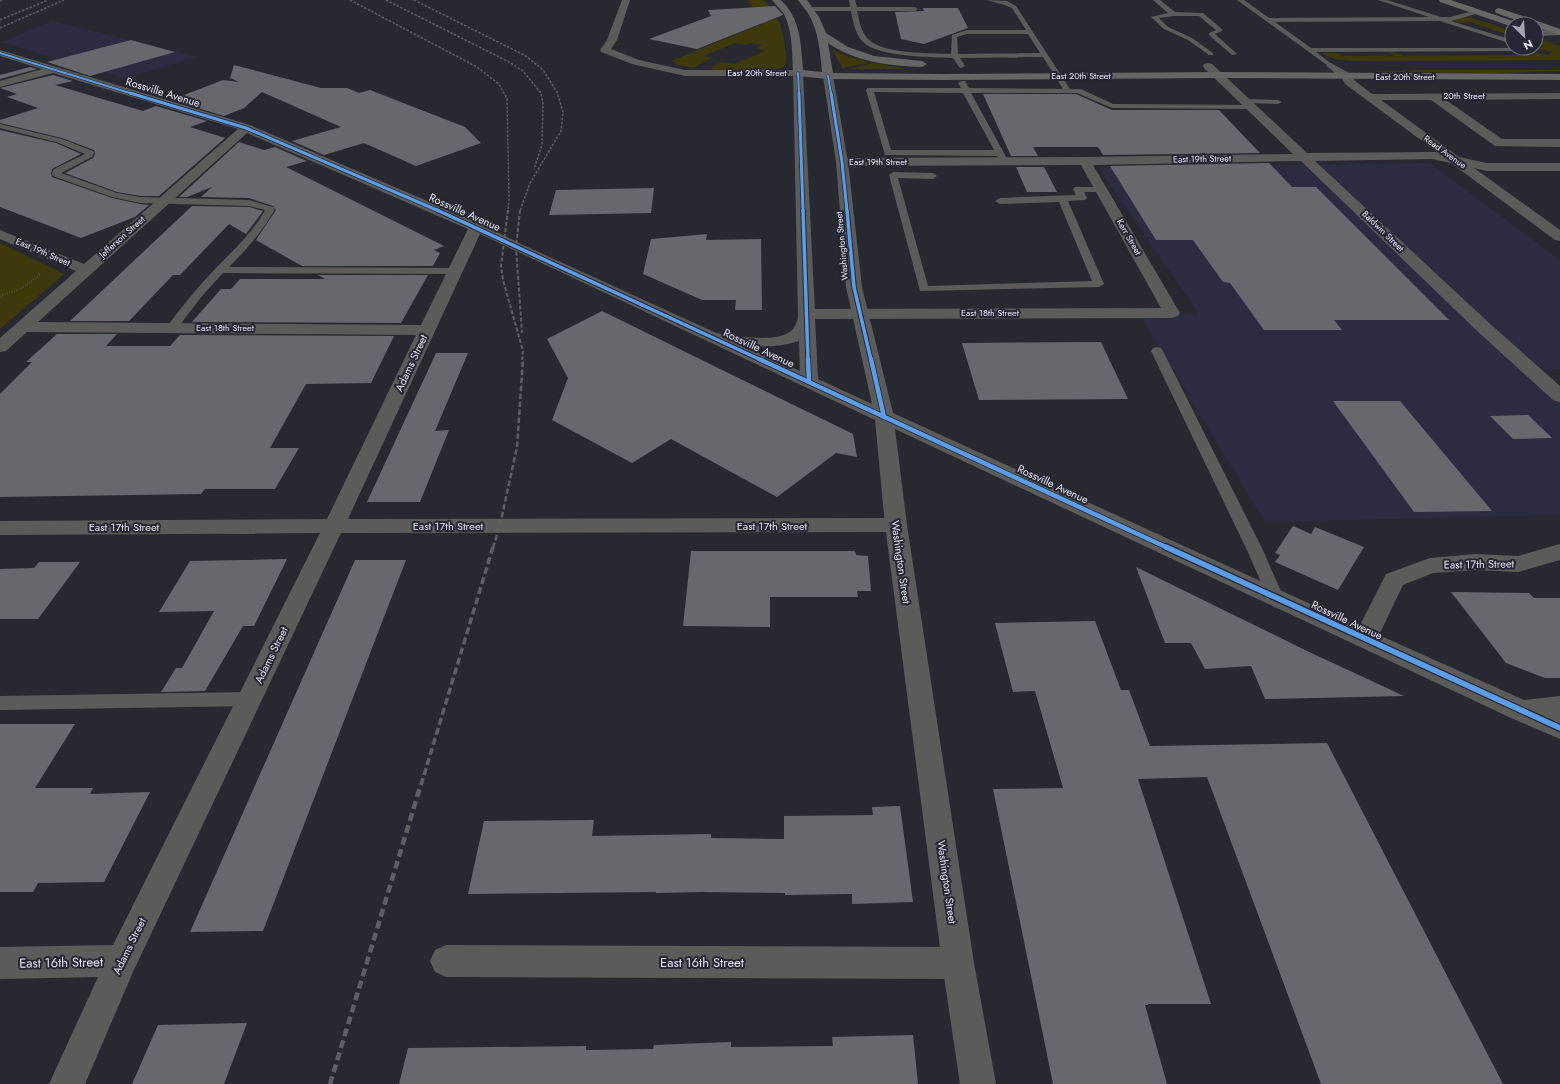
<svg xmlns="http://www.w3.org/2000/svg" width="1560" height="1084" font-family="Jost,sans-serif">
	<rect width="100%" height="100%" fill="#282930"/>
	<g fill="#2b2c3f">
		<polygon points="52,21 197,57 125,78 2,42"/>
		<polygon points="1430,163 1560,260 1560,369 1533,370 1560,395 1560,515 1265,522 1141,316 1199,314 1098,167"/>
	</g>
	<g fill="#3d390a">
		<path d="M 747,0 L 763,0 C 776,9 780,22 783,37 C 784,45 788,57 785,65 C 781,74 723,70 712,70 L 713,66 L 722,62 L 734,64 L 766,51 L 756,48 L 762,45 L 750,43 L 745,45 L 735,43 L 703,56 L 711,58 L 693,68 L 673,64 L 677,63 L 671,61 L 762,24 Z"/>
		<polygon points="1466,16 1512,31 1512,36 1469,22 1460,23 1453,20"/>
		<path d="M 1536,38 L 1560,46 L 1560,60 L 1353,61 C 1342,60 1331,60 1322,53 L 1337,53 L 1343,56 L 1394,56 L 1390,52 C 1395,52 1399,53 1403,56 L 1532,55 L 1530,53 L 1531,52 L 1548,55 L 1553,52 L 1539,49 L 1543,46 L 1536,43 Z"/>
		<polygon points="833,51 834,50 846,56 870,62 846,67 843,69"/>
		<polygon points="873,63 902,68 905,69 848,69"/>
		<polygon points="1415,70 1560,70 1560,71 1492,73 1368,72"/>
		<polygon points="0,243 64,274 0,329"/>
	</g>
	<g fill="#67686e">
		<polygon points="775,6 783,15 697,49 649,39 711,16 708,10"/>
		<polygon points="923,8 958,8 968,28 924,44 901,39 895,12 924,11"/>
		<polygon points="131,40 175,52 90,76 47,62"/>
		<polygon points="234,65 321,88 347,88 359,93 370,90 465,127 481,143 416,166 364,143 324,155 292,141 341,127 262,92 244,108 224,116 171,100 223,80 239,82 230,78"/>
		<polygon points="30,67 37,69 0,79 0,75"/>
		<polygon points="53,75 73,81 55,85 143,111 156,106 207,121 190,127 225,138 159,196 140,196 117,192 65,173 93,158 95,154 94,150 62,138 0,123 0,120 38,108 7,97 17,94 0,88"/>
		<polygon points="983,94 1076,94 1112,110 1219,110 1260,153 1103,155 1098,147 1033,147 1038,156 1011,156"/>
		<polygon points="0,130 56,143 81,154 52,169 51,174 52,177 112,198 140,204 149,205 135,217 81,238 0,207"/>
		<polygon points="239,142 264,150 275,147 307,161 286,167 444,246 434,250 440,253 433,266 302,266 256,240 276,210 273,206 249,198 201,197 212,187 187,197 179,197"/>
		<polygon points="1269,163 1292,187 1316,187 1449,320 1334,320 1342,330 1264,330 1230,283 1223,282 1193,240 1156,240 1110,166"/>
		<polygon points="1016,167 1044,167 1057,192 1027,192"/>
		<polygon points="654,188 651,213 549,215 556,190"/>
		<polygon points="192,206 249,207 263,211 246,234 229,224 180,275 173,275 129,321 70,321"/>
		<polygon points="707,234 706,240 761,239 762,310 735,310 736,300 702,300 643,274 651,239"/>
		<polygon points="318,275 428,275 401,323 192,322 221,289 231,289 240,279 325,279"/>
		<polygon points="602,311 853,434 857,457 836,453 777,497 671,439 632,463 552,420 568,378 547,339"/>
		<polygon points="57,334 117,334 106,346 170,346 180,335 394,336 371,383 306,384 270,448 299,448 275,489 205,489 201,494 0,497 0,394 32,362 26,362"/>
		<polygon points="1101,342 1128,399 979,400 962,343"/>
		<polygon points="436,353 468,353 435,431 449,430 420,502 367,502"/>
		<polygon points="1333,401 1400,401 1492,511 1414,512"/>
		<polygon points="1528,415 1552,438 1513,439 1490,416"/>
		<polygon points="1293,526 1311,534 1315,527 1364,547 1338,590 1275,562 1280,555 1275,553"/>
		<polygon points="691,551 855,551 856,555 868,556 871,591 857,591 858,597 770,597 770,627 683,626"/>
		<polygon points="287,559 254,626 243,626 205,691 161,692 176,668 182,668 214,611 159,612 190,561"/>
		<polygon points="355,560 406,560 263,931 190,932"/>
		<polygon points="39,562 80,562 38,619 0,619 0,569 34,568"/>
		<polygon points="1136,567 1307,651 1404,696 1265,699 1251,666 1205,669 1191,643 1165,643"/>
		<polygon points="1451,592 1529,593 1534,598 1560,598 1560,678 1545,678 1506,663"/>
		<polygon points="1095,621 1121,690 1129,690 1150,746 1327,743 1503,1084 1321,1084 1207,777 1138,779 1211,1004 1148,1004 1148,1005 1145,1005 1167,1084 1053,1084 993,789 1063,788 1035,691 1013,692 995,623"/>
		<polygon points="0,724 75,724 35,788 93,788 90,794 150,792 104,882 38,883 33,892 0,892"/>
		<polygon points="900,806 913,902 852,904 852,894 785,895 785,893 702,892 656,893 656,892 468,894 484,821 594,820 592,836 711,834 711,838 784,839 784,816 873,815 872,807"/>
		<polygon points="247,1023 224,1084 132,1084 158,1025"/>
		<polygon points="913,1035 918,1084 399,1084 408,1048 586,1046 586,1050 653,1049 654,1045 731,1042 731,1047 833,1046 832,1037"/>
	</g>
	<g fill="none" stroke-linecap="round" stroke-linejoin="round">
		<polyline stroke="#5e5f5f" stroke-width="2" stroke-dasharray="0.5 2" stroke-linecap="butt" points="0,296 22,288 40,275 38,273"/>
		<g fill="#5b5b5a" fill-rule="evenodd">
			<path d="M 849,0 L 855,0 L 857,7 L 915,7 L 918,9 L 915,11 L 857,11 C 859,20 861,33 869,40 C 885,54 929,53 951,54 L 952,35 L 967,30 L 1026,30 L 1012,8 L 1005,5 L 986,0 L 1007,1 L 1016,6 L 1070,89 L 1081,89 L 1113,104 L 1252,105 L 1256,107 L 1252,109 L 1112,108 L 1077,93 L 971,93 L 1004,153 L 1008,161 L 1007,163 L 1001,163 L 997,156 L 885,155 L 866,90 L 867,88 L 961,88 L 958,83 L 962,81 L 965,81 L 969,88 L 1063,89 L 1043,57 L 960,58 L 965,66 L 961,68 L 959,67 L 953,58 C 932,57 878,57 863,42 C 855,34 853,21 851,11 L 811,11 L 808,9 L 811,7 L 850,7 ZM 967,34 L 1028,34 L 1040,53 L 958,54 L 957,37 ZM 874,92 L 963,93 L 994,150 L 891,150 Z"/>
			<polygon points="1153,0 1160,0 1175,12 1203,13 1222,29 1222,31 1215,34 1237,54 1232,55 1209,35 1209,33 1216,30 1199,16 1173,16 1159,18 1168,27 1192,38 1213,53 1213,55 1209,55 1188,40 1164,29 1151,17 1168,13"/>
			<polygon points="1237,0 1244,0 1269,18 1429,17 1378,0 1387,0 1441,17 1450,17 1477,10 1479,11 1479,13 1451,21 1512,40 1512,44 1440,21 1275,22 1311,48 1528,48 1524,51 1316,52 1333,65 1335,66 1331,68"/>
			<polygon points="1242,99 1278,100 1282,102 1278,104 1245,103 1242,103"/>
			<path d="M 0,124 L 62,139 L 93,151 L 94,153 L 92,157 L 61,173 L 117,193 L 140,197 L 249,200 L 273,207 L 275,209 C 263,231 247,249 229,267 L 455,268 L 460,271 L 455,274 L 223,273 L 202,296 L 176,330 L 168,330 L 166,328 C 181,307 198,287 215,269 C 233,250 252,234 265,210 L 249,206 L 140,203 L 112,197 L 53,176 L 52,174 L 53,170 L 56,168 L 85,154 L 56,142 L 0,128 Z"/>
			<polygon points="893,172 933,173 937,176 933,179 898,178 928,286 1092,281 1059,202 1000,204 995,201 1000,198 1076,195 1073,189 1075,187 1104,187 1106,189 1101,192 1084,192 1087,198 1085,200 1068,201 1104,284 1099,287 920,291 889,175"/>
			<polygon points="1157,347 1161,348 1163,351 1262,548 1284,598 1282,602 1276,604 1270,602 1268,598 1246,548 1151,351 1153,348"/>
			<polygon points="250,692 256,694 259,699 256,704 250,706 0,710 0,696"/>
		</g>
		<g fill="#5b5b5a" fill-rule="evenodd">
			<polygon points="622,0 630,0 617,40 611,49 639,60 685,70 798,70 803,73 798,76 685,76 632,64 601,52 600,50 607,40"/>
			<path d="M 0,50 L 250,125 L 481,224 L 521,244 L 815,378 L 818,382 L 815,386 L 809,387 L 803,386 L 480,234 L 348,519 L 896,518 L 904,520 L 907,525 L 904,530 L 896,532 L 341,533 L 133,972 L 85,1084 L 49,1084 L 98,977 L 0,979 L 0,947 L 113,945 L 320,533 L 0,535 L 0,521 L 327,519 L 416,335 L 27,332 L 6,351 L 0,352 L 0,338 L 76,271 L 0,239 L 0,230 L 84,264 L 238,129 L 53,73 L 0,87 L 0,81 L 42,69 L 0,56 ZM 247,133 L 468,229 L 421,325 L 38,322 Z"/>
			<polygon points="1208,63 1212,64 1307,153 1437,152 1345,84 1342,78 1326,66 1331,63 1351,74 1354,80 1372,94 1560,93 1560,99 1446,100 1502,139 1560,139 1560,147 1495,146 1431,100 1381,100 1459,157 1487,163 1560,163 1560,171 1487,171 1474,168 1560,230 1560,241 1555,240 1451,163 1432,159 1315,161 1487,321 1560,386 1560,402 1553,400 1475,329 1301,161 1093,165 1180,313 1178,316 1172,318 808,319 802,317 800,314 802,311 808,309 1161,308 1081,165 842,166 838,165 836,162 838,159 842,158 1085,157 1293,154 1204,68 1203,66 1204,64"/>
			<polygon points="1560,544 1560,560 1518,572 1475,570 1433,573 1403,585 1379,635 1524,700 1560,696 1560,739 1511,718 1356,645 1353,639 1386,574 1430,558 1475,554 1518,556"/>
			<polygon points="446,945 958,947 969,952 974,963 969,974 958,979 446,977 435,972 430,961 435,950"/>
		</g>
		<g fill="#5b5b5a" fill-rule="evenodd">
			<polygon points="1560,29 1560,35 1541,36 1536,33 1541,30"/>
			<path d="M 798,70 L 803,73 L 815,312 L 816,314 L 815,318 L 818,379 L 872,404 L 846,287 L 836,162 L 823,76 L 828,73 L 833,76 L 848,162 L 862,287 L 893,413 L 1374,633 L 1377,639 L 1374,645 L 1365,648 L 1356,645 L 895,429 L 907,525 L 974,963 L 996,1084 L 960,1084 L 942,963 L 885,525 L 875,420 L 803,386 L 800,382 L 799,341 C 771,350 743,346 714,343 L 708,342 L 706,338 L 708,334 L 714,333 C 733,335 771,343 788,333 C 795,329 796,324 798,318 L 793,73 Z"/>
		</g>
		<g fill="#676766" fill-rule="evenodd">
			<polygon points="1439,0 1451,0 1516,22 1518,24 1512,24 1512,27 1510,26 1440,2"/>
			<polygon points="1499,8 1560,29 1560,35 1536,27 1536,24 1527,24 1496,13 1495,11 1496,9"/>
		</g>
		<path fill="#656566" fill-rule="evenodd" d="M 772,0 L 781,0 C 801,19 801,45 803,70 L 822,72 C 820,53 819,32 809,15 C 806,9 801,5 798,0 L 807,0 L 819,17 L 826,33 L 848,47 L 874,56 L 922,61 L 927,64 L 922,67 C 889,66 856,62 828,43 L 833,73 L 943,74 L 1218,72 L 1560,74 L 1560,80 L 1218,78 L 943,80 L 828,79 L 798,76 L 793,73 C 792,54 793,32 784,14 C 780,9 776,5 772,0 Z"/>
		<g stroke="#5e5f62" stroke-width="1.5" stroke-dasharray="2.5 1.5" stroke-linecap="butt">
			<polyline points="350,0 477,67 499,84 507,99 509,199 508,211"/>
			<polyline points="386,0 509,62 523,71 541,93 543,103 542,145 534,169"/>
			<polyline points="414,0 526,56 543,70 557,92 563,112 561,131 530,183 520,211"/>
			<polyline points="0,1 2,0"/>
			<polyline points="0,20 48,0"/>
			<polyline points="0,28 64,0"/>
		</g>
		<g stroke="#5e5f62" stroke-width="2" stroke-dasharray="4 2" stroke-linecap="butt">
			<polyline points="508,210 501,266 503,280 523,351 522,360"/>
			<polyline points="520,210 516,247 522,333"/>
		</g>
		<polyline stroke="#5e5f62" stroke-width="2.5" stroke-dasharray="5.5 2.5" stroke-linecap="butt" points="493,548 500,525 517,447 523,359"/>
		<polyline stroke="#5e5f62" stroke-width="3.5" stroke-dasharray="7 3.5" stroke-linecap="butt" points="421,785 493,547"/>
		<polyline stroke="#5e5f62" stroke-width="4.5" stroke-dasharray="8 4.5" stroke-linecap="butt" points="330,1084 421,784"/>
		<g stroke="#252633" stroke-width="3">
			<g id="cycleway-far4">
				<polyline points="0,53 133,94"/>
				<polyline points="798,73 799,94"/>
				<polyline points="828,76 831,94"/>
			</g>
		</g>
		<g stroke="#252633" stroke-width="4.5">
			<g id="cycleway-far3">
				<polyline points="130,93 246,128 439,211"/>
				<polyline points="799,93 803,211"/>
				<polyline points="831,93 842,162 847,211"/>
			</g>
		</g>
		<g stroke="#252633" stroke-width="5.5">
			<g id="cycleway-far2">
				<polyline points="437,210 761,360"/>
				<polyline points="803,210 808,360"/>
				<polyline points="847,210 854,287 871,360"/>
			</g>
		</g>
		<g stroke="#252633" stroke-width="6">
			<g id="cycleway-far1">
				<polyline points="759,359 1168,548"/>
				<polyline points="808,359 809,382"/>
				<polyline points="871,359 884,417"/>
			</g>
		</g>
		<g stroke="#252633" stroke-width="8">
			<polyline id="cycleway" points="1166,547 1560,728"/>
		</g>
		<use href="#cycleway-far4" stroke="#5a9eea" stroke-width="2"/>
		<use href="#cycleway-far3" stroke="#5a9eea" stroke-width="3"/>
		<use href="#cycleway-far2" stroke="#5a9eea" stroke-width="3.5"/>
		<use href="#cycleway-far1" stroke="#5a9eea" stroke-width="4.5"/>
		<use href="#cycleway" stroke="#5a9eea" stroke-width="5.5"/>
	</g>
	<g text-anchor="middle" stroke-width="4" stroke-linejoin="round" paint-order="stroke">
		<g font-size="9" fill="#e4e5ee" stroke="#252633">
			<text x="757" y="76">East 20th Street</text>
			<text x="1081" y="79">East 20th Street</text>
			<text x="1405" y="80">East 20th Street</text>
			<text x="1464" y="99">20th Street</text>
			<text transform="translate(1445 152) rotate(36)" y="3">Read Avenue</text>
			<text transform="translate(1202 159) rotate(-1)" y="3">East 19th Street</text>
			<text x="878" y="165">East 19th Street</text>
			<text transform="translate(1383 231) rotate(44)" y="3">Baldwin Street</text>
			<text transform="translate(122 237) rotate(-42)" y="3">Jefferson Street</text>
			<text transform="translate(1129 237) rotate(60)" y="3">Kerr Street</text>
			<text transform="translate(842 246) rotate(-95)" y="3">Washington Street</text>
			<text transform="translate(43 252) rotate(23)" y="3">East 19th Street</text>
			<text x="990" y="316">East 18th Street</text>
			<text x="225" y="331">East 18th Street</text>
		</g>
		<g font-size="11" fill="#e4e5ee" stroke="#252633">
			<text transform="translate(163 92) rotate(17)" y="4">Rossville Avenue</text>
			<text transform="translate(465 212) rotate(24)" y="4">Rossville Avenue</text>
			<text transform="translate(759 348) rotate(25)" y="4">Rossville Avenue</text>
			<text transform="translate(411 363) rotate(-65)" y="4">Adams Street</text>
			<text transform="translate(1053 484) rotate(25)" y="4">Rossville Avenue</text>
			<text x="448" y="530">East 17th Street</text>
			<text x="772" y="530">East 17th Street</text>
			<text x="124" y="531">East 17th Street</text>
			<text transform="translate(901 562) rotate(82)" y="4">Washington Street</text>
			<text transform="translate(1479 564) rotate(-1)" y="4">East 17th Street</text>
			<text transform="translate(1347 620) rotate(25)" y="4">Rossville Avenue</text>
			<text transform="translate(271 655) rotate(-64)" y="4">Adams Street</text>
			<text transform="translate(947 882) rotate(82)" y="4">Washington Street</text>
			<text transform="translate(129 946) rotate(-64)" y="4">Adams Street</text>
		</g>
		<g font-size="13" fill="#e4e5ee" stroke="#252633">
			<text transform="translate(61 962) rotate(-1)" y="5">East 16th Street</text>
			<text x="702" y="967">East 16th Street</text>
		</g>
	</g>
	<g transform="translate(1524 36) rotate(155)"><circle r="19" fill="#252633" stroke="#71727e"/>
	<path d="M0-3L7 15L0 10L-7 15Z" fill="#a2a3ac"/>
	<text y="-6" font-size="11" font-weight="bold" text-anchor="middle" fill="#e4e5ee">N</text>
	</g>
</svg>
